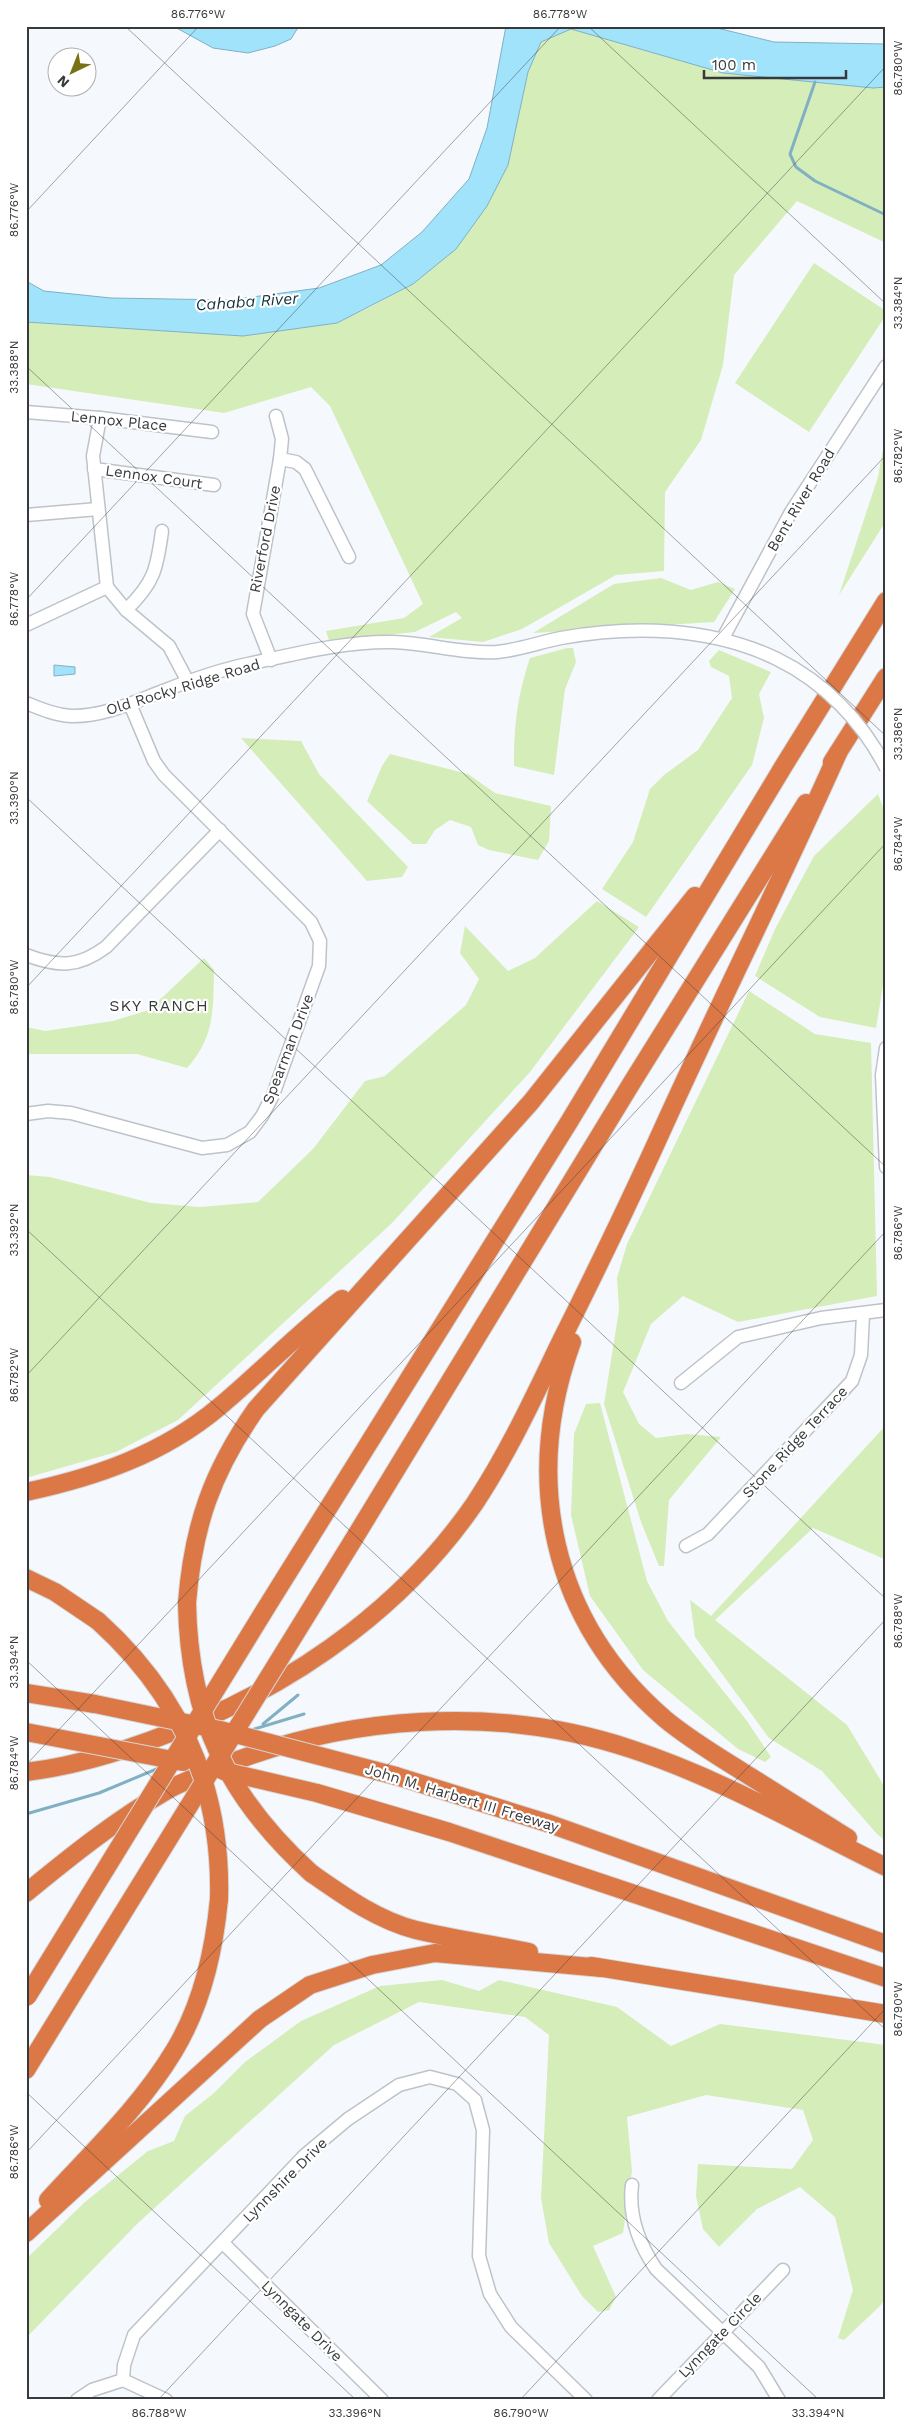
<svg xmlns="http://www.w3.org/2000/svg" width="912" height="2426" font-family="'Work Sans',sans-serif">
	<rect width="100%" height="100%" fill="#f5f9fe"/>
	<g fill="#d5edb8">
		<polygon points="571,29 723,73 873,88 886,87 886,243 797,201 734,275 723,365 701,440 665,492 664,571 616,575 522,629 483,642 429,637 462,618 456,612 415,632 329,641 326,631 404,618 423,604 330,406 311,387 224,413 26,384 26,322 243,336 337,323 372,306 413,284 528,72 541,42"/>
		<polygon points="814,263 886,311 886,315 809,432 735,383"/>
		<polygon points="886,432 886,521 839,595 878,477"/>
		<polygon points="661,578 691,590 718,582 735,589 714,622 533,633 614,584"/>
		<path d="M 567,648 L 573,648 L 576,662 L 565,689 L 554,775 L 514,766 C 514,726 517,697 530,658 Z"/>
		<polygon points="719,650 771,672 759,694 764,718 752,765 646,917 602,889 633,842 650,789 664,775 698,750 732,698 729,676 711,667 709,661"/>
		<polygon points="241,738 301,741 319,774 408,867 402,877 367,881"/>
		<polygon points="390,754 468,774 495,793 551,806 549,841 538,860 489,850 478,845 471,827 450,820 435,830 426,844 413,844 367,801 382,766"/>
		<polygon points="878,794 886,815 886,967 876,1028 820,1017 755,976 775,929 814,856"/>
		<polygon points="597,901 639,927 530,1072 392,1223 178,1420 116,1452 26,1478 26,1175 50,1177 151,1203 200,1207 258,1202 313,1149 365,1081 385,1076 466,1005 479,979 460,953 465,926 508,971 535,958"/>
		<path d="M 204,958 L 214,970 C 213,1010 215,1037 187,1068 L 137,1054 L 26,1054 L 26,1027 L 45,1031 L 113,1021 L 149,1010 Z"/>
		<polygon points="749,991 815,1034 871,1043 877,1296 738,1322 683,1296 651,1324 623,1392 639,1424 656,1438 687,1434 721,1437 669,1500 664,1566 659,1566 641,1522 604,1404 619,1310 617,1278 627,1244"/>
		<polygon points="600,1403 647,1581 668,1621 747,1721 771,1757 765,1762 738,1749 643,1670 590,1596 571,1515 574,1434 586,1404"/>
		<polygon points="886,1425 886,1557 882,1558 813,1528 715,1620 847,1725 886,1789 886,1841 877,1834 822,1771 769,1738 695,1637 690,1600 711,1616"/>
		<polygon points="442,1980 479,1991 499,1980 617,2007 671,2046 720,2024 886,2045 886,2296 881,2305 844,2340 838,2338 853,2290 835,2217 800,2187 757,2209 719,2247 703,2229 696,2196 698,2164 792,2169 813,2140 803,2110 706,2095 627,2117 632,2171 623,2233 593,2246 616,2297 609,2310 598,2312 582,2296 549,2243 541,2198 549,2035 525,2017 419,2002 334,2045 138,2223 26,2338 26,2259 85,2202 148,2151 174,2141 185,2116 214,2093 245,2062 301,2021 380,1986"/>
	</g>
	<g fill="#a0e3fb" stroke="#80b0c2">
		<polygon points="173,26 299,26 291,39 275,46 248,53 213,48"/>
		<polygon points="506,26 709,26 774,42 886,44 886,87 873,88 723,73 571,29 541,42 528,72 508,165 487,206 456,249 413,284 337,323 243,336 26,322 26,281 44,291 111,298 230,300 319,288 381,265 422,232 469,179 487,128"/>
		<polygon points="54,665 75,667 75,674 54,676"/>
	</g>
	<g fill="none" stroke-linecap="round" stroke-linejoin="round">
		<g stroke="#80b0c2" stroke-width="3">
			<polyline points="815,82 790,154 796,167 815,181 886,215"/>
			<polyline points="263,1724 298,1695"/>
			<polyline points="248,1731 304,1714"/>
			<polyline points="26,1814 99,1793 159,1768"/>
		</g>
		<g stroke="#bec3c9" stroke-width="15">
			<g id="minor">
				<polyline points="26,412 100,418 212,432"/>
				<polyline points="100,418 93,456 107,587 126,610 169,646 188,682"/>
				<polyline points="280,459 296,462 305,469 349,557"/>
				<polyline points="94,469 214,485"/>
				<polyline points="26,515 98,509"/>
				<path d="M 126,610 C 154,583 157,569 162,531"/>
				<polyline points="26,625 107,587"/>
				<polyline points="723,638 791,512 886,366"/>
				<polyline points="271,660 253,614 280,459 282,439 276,416"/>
				<path d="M 26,703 C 41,709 55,715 71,716 C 103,717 134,702 163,691 C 191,680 219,670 248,664 C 295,654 345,641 393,642 C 428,643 462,654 497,652 C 519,650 540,642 561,638 C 633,625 711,627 777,659"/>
				<path d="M 26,955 C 58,967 78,968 106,947 L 220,830"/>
				<polyline points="886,1048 882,1075 886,1167"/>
				<polyline points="26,1114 48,1111 71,1113 202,1148 227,1145 250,1132 262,1116 273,1095 315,977 319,966 320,941 311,922 164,775 154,761 130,704"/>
				<polyline points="681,1383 738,1337 821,1318 886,1310"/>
				<polyline points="686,1546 708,1534 852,1381 861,1355 863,1315"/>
				<path d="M 632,2185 C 628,2217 639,2244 656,2269 L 759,2367 L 779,2400"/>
				<polyline points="223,2243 382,2400"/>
				<polyline points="123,2380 124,2365 134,2335 305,2155 348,2119 399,2085 430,2077 457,2084 475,2100 483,2130 479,2256 490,2294 511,2327 586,2400"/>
				<polyline points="77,2400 92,2390 123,2380 166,2400"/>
				<polyline points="658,2400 783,2270"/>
			</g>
		</g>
		<g stroke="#d7d7d8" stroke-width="20">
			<g id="highway">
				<polyline points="832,762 886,677"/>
				<path d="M 572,1342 C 522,1480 551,1621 665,1719 C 689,1739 716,1755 743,1772 C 778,1794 813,1816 848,1838"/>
				<path d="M 26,1492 C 96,1477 163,1454 219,1407 C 261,1372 299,1332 342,1299"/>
				<polyline points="352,1542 631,1084 806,803"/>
				<polyline points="26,1578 55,1592 98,1621"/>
				<path d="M 187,1603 C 193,1526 212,1472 256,1409 L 531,1102 L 695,896"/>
				<polyline points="266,1608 569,1122 783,767 886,601"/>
				<polyline points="26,1693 95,1704"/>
				<path d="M 26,1772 C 85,1765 143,1745 197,1722 C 307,1675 407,1602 475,1503 C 508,1453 533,1399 559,1345 C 595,1273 630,1201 663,1128 C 720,1002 782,879 838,753"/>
				<polyline points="396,1776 547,1823 886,1944"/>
				<polyline points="317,1793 449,1832 886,1978"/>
				<path d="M 311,1873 C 344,1896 377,1920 416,1930 C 453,1939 491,1944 529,1952"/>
				<path d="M 26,1893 C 71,1856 116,1820 166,1791 C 181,1782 198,1777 213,1770 C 342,1715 497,1704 631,1749 C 720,1778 802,1826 886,1867"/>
				<polyline points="591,1966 886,2014"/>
				<polyline points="26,2070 121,1916"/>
				<path d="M 48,2200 C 91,2153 141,2106 174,2051 C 202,2005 214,1952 219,1899"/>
				<polyline points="26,2233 260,2019 310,1985 372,1965 435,1953 602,1968"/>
			</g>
		</g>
		<use href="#minor" stroke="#fff" stroke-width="12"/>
		<use href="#highway" stroke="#db7846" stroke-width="18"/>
		<g stroke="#bec3c9" stroke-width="15" stroke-linecap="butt">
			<path id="minor-bridge" d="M 777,659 C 824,682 862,721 886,768"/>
		</g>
		<g stroke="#d7d7d8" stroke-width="20" stroke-linecap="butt">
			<g id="highway-bridge">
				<path d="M 187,1603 C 189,1717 227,1797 311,1873"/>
				<path d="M 98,1621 C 180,1695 222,1788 219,1899"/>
				<polyline points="95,1704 220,1730 396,1776"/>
				<polyline points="26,1732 183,1762"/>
				<polyline points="223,1771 317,1793"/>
				<polyline points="121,1916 352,1542"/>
				<polyline points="27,1997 266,1608"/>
			</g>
		</g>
		<use href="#minor-bridge" stroke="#fff" stroke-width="12"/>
		<use href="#highway-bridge" stroke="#db7846" stroke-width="18"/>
	</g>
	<path fill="none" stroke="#37393c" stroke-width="1" stroke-opacity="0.45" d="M 125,26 L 886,736M 588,26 L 886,304M 26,212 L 199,26M 26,366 L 886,1167M 26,600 L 561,26M 26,797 L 886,1599M 26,988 L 886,66M 26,1229 L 886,2030M 26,1376 L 886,455M 26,1660 L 819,2400M 26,1765 L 886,843M 26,2092 L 356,2400M 26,2153 L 886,1231M 158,2400 L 886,1619M 520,2400 L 886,2008M 882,2400 L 886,2396"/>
	<g text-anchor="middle" stroke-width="4.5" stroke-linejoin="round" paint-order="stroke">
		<g font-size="15" fill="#37393c" stroke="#fff">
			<text transform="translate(119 421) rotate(6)" y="5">Lennox Place</text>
			<text transform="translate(154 477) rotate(8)" y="5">Lennox Court</text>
			<text transform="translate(801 500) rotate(-59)" y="5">Bent River Road</text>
			<text transform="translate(265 539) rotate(-79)" y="5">Riverford Drive</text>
			<text transform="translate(183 687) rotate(-17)" y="5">Old Rocky Ridge Road</text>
			<text transform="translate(288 1049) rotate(-69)" y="5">Spearman Drive</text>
			<text transform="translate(795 1442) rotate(-47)" y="5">Stone Ridge Terrace</text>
			<text transform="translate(462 1798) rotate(17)" y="5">John M. Harbert III Freeway</text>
			<text transform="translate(285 2180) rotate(-45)" y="5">Lynnshire Drive</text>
			<text transform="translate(302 2321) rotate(45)" y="5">Lynngate Drive</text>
			<text transform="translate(720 2335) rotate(-46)" y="5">Lynngate Circle</text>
		</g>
		<g font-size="16" font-style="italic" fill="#10303a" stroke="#fff">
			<text transform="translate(247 301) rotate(-4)" y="6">Cahaba River</text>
		</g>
		<g font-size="16" letter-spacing="1" fill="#37393c" stroke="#fff">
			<text x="159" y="1011">SKY RANCH</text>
		</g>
	</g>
	<rect width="912" height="2426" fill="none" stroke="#ffffff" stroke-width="55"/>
	<g transform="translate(72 72) rotate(223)"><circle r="24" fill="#ffffff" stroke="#afb0b1"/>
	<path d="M0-4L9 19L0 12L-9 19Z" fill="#787213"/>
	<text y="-8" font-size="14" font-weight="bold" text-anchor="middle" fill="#37393c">N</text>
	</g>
	<path d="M704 70v8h142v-8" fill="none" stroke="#37393c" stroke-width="2.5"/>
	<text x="712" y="70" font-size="15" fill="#37393c" stroke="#ffffff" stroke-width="4" paint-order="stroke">100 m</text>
	<rect x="28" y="28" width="856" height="2370" fill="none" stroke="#37393c" stroke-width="2"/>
	<g font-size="12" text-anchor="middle" fill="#37393c">
		<text x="198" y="18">86.776°W</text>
		<text x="560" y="18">86.778°W</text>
		<text transform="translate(898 68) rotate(-90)" y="4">86.780°W</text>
		<text transform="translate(14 210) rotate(-90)" y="4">86.776°W</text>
		<text transform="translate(898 303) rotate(-90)" y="4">33.384°N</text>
		<text transform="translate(14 367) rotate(-90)" y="4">33.388°N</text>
		<text transform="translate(898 456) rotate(-90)" y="4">86.782°W</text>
		<text transform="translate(14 599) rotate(-90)" y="4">86.778°W</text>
		<text transform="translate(898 734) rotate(-90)" y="4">33.386°N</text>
		<text transform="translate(14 798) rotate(-90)" y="4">33.390°N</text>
		<text transform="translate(898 844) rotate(-90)" y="4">86.784°W</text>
		<text transform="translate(14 987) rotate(-90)" y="4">86.780°W</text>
		<text transform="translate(14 1230) rotate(-90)" y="4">33.392°N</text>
		<text transform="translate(898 1233) rotate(-90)" y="4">86.786°W</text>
		<text transform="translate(14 1375) rotate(-90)" y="4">86.782°W</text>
		<text transform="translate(898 1621) rotate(-90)" y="4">86.788°W</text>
		<text transform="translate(14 1662) rotate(-90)" y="4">33.394°N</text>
		<text transform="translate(14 1763) rotate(-90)" y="4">86.784°W</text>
		<text transform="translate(898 2009) rotate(-90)" y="4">86.790°W</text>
		<text transform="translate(14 2152) rotate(-90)" y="4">86.786°W</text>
		<text x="159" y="2417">86.788°W</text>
		<text x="355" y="2417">33.396°N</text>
		<text x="521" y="2417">86.790°W</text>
		<text x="818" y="2417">33.394°N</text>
	</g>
</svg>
